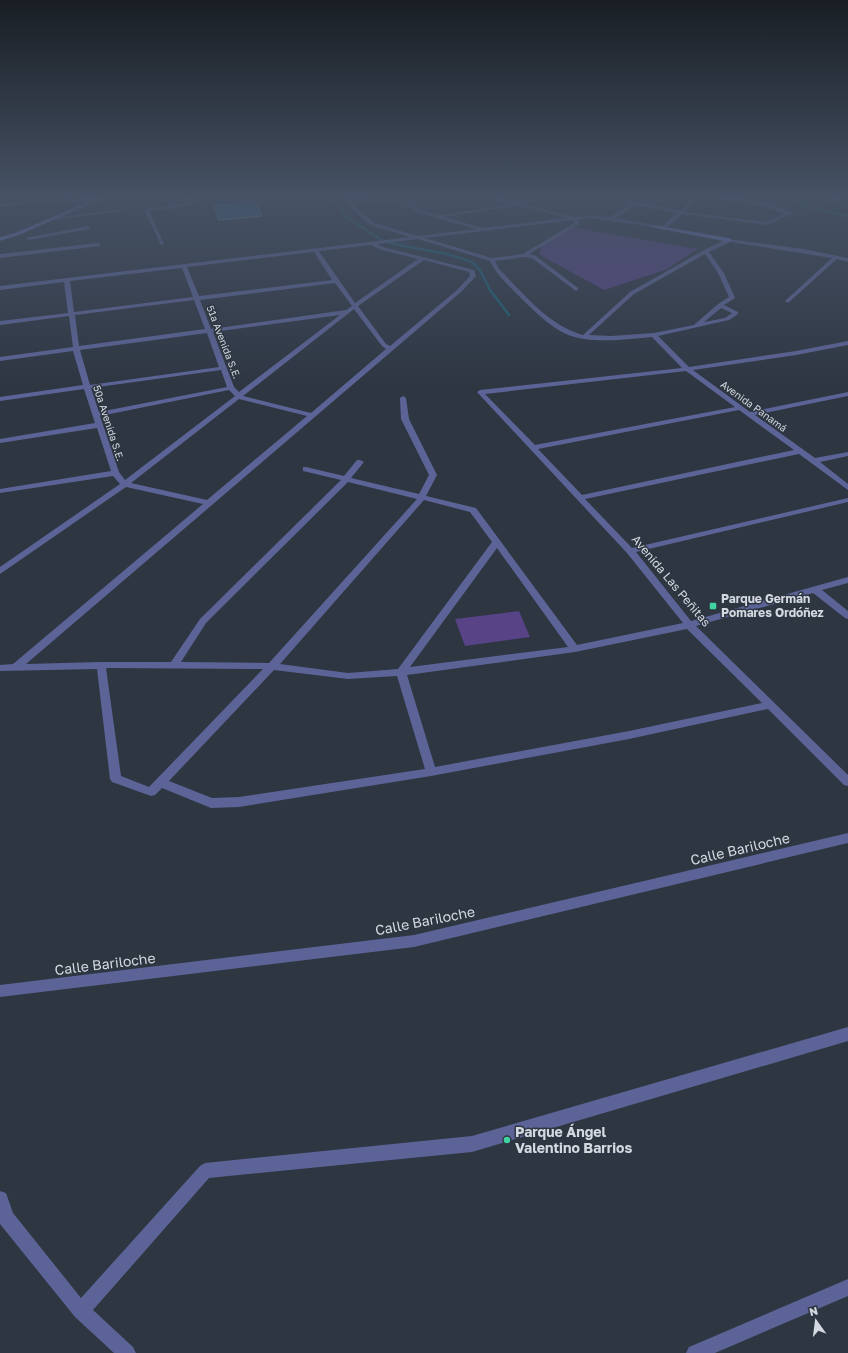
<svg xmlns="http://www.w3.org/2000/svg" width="848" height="1353" font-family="'Golos Text',sans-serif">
	<rect width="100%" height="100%" fill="#2e3642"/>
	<g fill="#574386">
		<polygon points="571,227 698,249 665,270 604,290 540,255 541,246"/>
		<polygon points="519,611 530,637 465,646 455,619"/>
	</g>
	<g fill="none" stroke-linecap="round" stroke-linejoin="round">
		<g stroke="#1c6174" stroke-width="2.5">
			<polyline points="323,196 335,202 344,215 381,240 394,244 447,254 472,262 480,270 490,290 509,315"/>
			<polyline points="784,196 801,205 848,216"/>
		</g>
	</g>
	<polygon fill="#286f9b" stroke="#91a0ac" points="256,202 262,216 219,220 214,206"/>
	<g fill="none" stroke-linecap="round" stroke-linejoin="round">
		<polygon fill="#5c6497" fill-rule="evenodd" points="185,196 189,196 193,202 192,205 149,211 164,244 161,245 145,211 148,209 189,203"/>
		<g fill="#5c6497" fill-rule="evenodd">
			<path d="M 338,196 L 343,196 L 346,199 L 401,201 L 420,210 L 439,215 L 512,204 L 482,196 L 491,196 L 518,202 L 528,197 L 530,199 L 523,204 L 575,217 L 590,216 L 610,217 L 644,196 L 649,196 L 640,202 L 680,211 L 696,196 C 727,196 761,198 789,212 L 793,211 L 795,212 L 767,225 L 682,214 L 664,230 L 661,228 L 662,227 L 677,213 L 637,205 L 615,218 L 653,225 L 655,226 L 655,227 L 590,218 L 578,220 L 579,224 L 529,254 L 536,256 L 578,288 L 578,290 L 576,291 L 532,258 L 524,257 L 495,261 L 499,269 C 524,294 548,325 583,335 L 630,292 L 704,250 L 727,239 L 804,249 L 848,258 L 848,262 L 837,259 L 788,303 L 785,301 L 786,300 L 832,258 L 730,242 L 709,252 L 724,273 L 735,298 L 724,305 L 738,312 L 738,314 L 729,320 L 658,336 L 689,367 L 796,351 L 848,341 L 848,345 L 796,355 L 693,370 L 750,412 L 848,392 L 848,396 L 755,415 L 815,458 L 848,452 L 848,456 L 820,462 L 848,484 L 848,490 L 799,454 L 585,499 L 632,548 L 848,498 L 848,502 L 636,552 L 691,621 L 848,577 L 848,583 L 822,590 L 848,611 L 848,619 L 845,618 L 813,593 L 696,626 L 848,775 L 848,786 L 844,785 L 768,709 L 629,739 L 431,776 L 239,807 L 211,808 L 162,788 L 155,795 L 151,796 L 112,782 L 110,779 L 97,669 L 0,671 L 0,665 L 13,664 L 203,504 L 126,487 L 0,574 L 0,567 L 120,484 L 113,476 L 0,493 L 0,489 L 111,471 L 97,428 L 0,443 L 0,439 L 95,423 L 84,389 L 0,401 L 0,397 L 83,385 L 73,351 L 0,361 L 0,357 L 73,347 L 69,316 L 0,325 L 0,321 L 68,313 L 64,282 L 0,290 L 0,286 L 410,237 L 370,225 ZM 701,196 L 758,205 L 785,214 L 766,222 L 684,212 ZM 349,201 L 400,203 L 416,212 L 476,229 L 418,236 L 374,223 ZM 519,205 L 567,218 L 483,228 L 444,217 ZM 573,220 L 574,223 L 523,254 L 492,258 L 425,238 ZM 418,239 L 490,261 C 497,275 508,285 519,296 C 533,310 547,324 564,333 C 588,345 627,339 652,337 L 682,368 L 480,390 L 477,392 L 627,553 L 683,623 L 577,645 L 476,508 L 426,496 L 437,475 L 409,419 L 406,398 L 403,396 L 400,398 L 401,419 L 429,475 L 419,494 L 351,478 L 364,462 L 360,460 L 357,460 L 344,476 L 306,467 L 303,467 L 303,471 L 341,480 L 200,619 L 171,662 L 101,662 L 26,664 L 461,292 L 476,276 L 474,270 L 383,247 L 377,244 ZM 371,245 L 379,249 L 418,259 L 355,303 L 319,251 ZM 314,252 L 332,280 L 199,296 L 187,267 ZM 705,254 L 718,273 L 729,297 L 718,304 L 694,325 L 654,333 L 611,336 L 589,335 L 634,294 ZM 424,260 L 469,272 L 470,276 L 457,290 L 390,346 L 386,344 L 358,306 ZM 182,268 L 193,297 L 74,312 L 70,281 ZM 335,283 L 352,306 L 346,310 L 211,329 L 200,300 ZM 194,300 L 205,329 L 79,346 L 75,315 ZM 721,308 L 732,313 L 725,318 L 704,322 ZM 354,309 L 382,346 L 386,349 L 311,413 L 243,396 ZM 340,315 L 239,392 L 234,387 L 213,332 ZM 207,333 L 219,367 L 90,385 L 80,350 ZM 221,370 L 227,387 L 99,412 L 91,388 ZM 686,371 L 735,407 L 535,445 L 485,394 ZM 229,390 L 235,396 L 125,480 L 119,472 L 100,416 ZM 239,399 L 307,416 L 207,500 L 131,483 ZM 739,410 L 794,450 L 582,495 L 538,449 ZM 348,482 L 417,499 L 269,663 L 181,662 L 206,623 ZM 424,500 L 470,512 L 492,542 L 398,669 L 348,673 L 280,664 ZM 497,548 L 568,647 L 410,667 ZM 687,629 L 762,703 L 629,731 L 435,767 L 407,675 L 575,652 ZM 106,668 L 263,669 L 149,787 L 121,776 ZM 274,670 L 348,679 L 397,676 L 425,769 L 239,797 L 212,798 L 169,781 Z"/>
			<polygon points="842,196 848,196 848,197 825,203 823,202"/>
			<polygon points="104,197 102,199 0,206 0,204"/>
			<polygon points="120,209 122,211 50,220 48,219"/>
			<polygon points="88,226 91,228 90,229 29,240 26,238"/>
			<polygon points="98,243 100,244 100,246 0,258 0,254"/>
			<polygon points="848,833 848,843 414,947 0,997 0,985 414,935"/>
			<polygon points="848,1027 848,1041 472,1152 209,1178 93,1310 133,1347 136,1353 114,1353 75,1317 0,1224 0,1191 6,1193 13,1213 81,1298 200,1166 205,1163 472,1136"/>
			<polygon points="848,1279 848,1296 715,1353 686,1353 689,1347"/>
		</g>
		<g fill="#717cce" fill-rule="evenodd">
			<polygon points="102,196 108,196 19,235 0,241 0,237 15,233"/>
			<polygon points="653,225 729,238 732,240 729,242 651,227 651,226"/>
		</g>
	</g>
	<linearGradient id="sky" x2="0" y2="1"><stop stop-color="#191e24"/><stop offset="0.51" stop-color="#465265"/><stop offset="1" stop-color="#465265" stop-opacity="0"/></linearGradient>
	<rect width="848" height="386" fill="url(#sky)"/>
	<g fill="#40d4a2" stroke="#2e3642" stroke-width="1.5">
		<rect x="709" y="602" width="8" height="8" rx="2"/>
		<circle cx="507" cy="1140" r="4"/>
	</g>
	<g text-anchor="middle" stroke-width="3" stroke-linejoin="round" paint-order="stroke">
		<g font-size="10" fill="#d4d9e1" stroke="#2e3642">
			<text transform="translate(224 342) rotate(69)" y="4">51a Avenida S.E.</text>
			<text transform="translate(754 406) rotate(36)" y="4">Avenida Panamá</text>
			<text transform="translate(109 423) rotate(72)" y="4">50a Avenida S.E.</text>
		</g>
		<g font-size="12" fill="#d4d9e1" stroke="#2e3642">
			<text transform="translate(671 581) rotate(50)" y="4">Avenida Las Peñitas</text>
		</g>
		<g font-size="12" font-weight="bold" fill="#d4d9e1" stroke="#2e3642" text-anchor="start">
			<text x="721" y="603">Parque Germán<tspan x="721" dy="14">Pomares Ordóñez</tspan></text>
		</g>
		<g font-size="14" fill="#d4d9e1" stroke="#2e3642">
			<text transform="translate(740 849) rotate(-13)" y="5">Calle Bariloche</text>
			<text transform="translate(425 921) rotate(-11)" y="5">Calle Bariloche</text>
			<text transform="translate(105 964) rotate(-7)" y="5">Calle Bariloche</text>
		</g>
		<g font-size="14" font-weight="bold" fill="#d4d9e1" stroke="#2e3642" text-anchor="start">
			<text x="515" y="1137">Parque Ángel<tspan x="515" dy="16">Valentino Barrios</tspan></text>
		</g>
	</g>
	<g transform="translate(816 1321) rotate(346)" stroke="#2e3642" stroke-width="3" paint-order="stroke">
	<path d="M0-3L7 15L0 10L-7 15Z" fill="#d4d9e1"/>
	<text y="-6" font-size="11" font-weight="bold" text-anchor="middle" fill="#d4d9e1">N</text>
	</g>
</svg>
